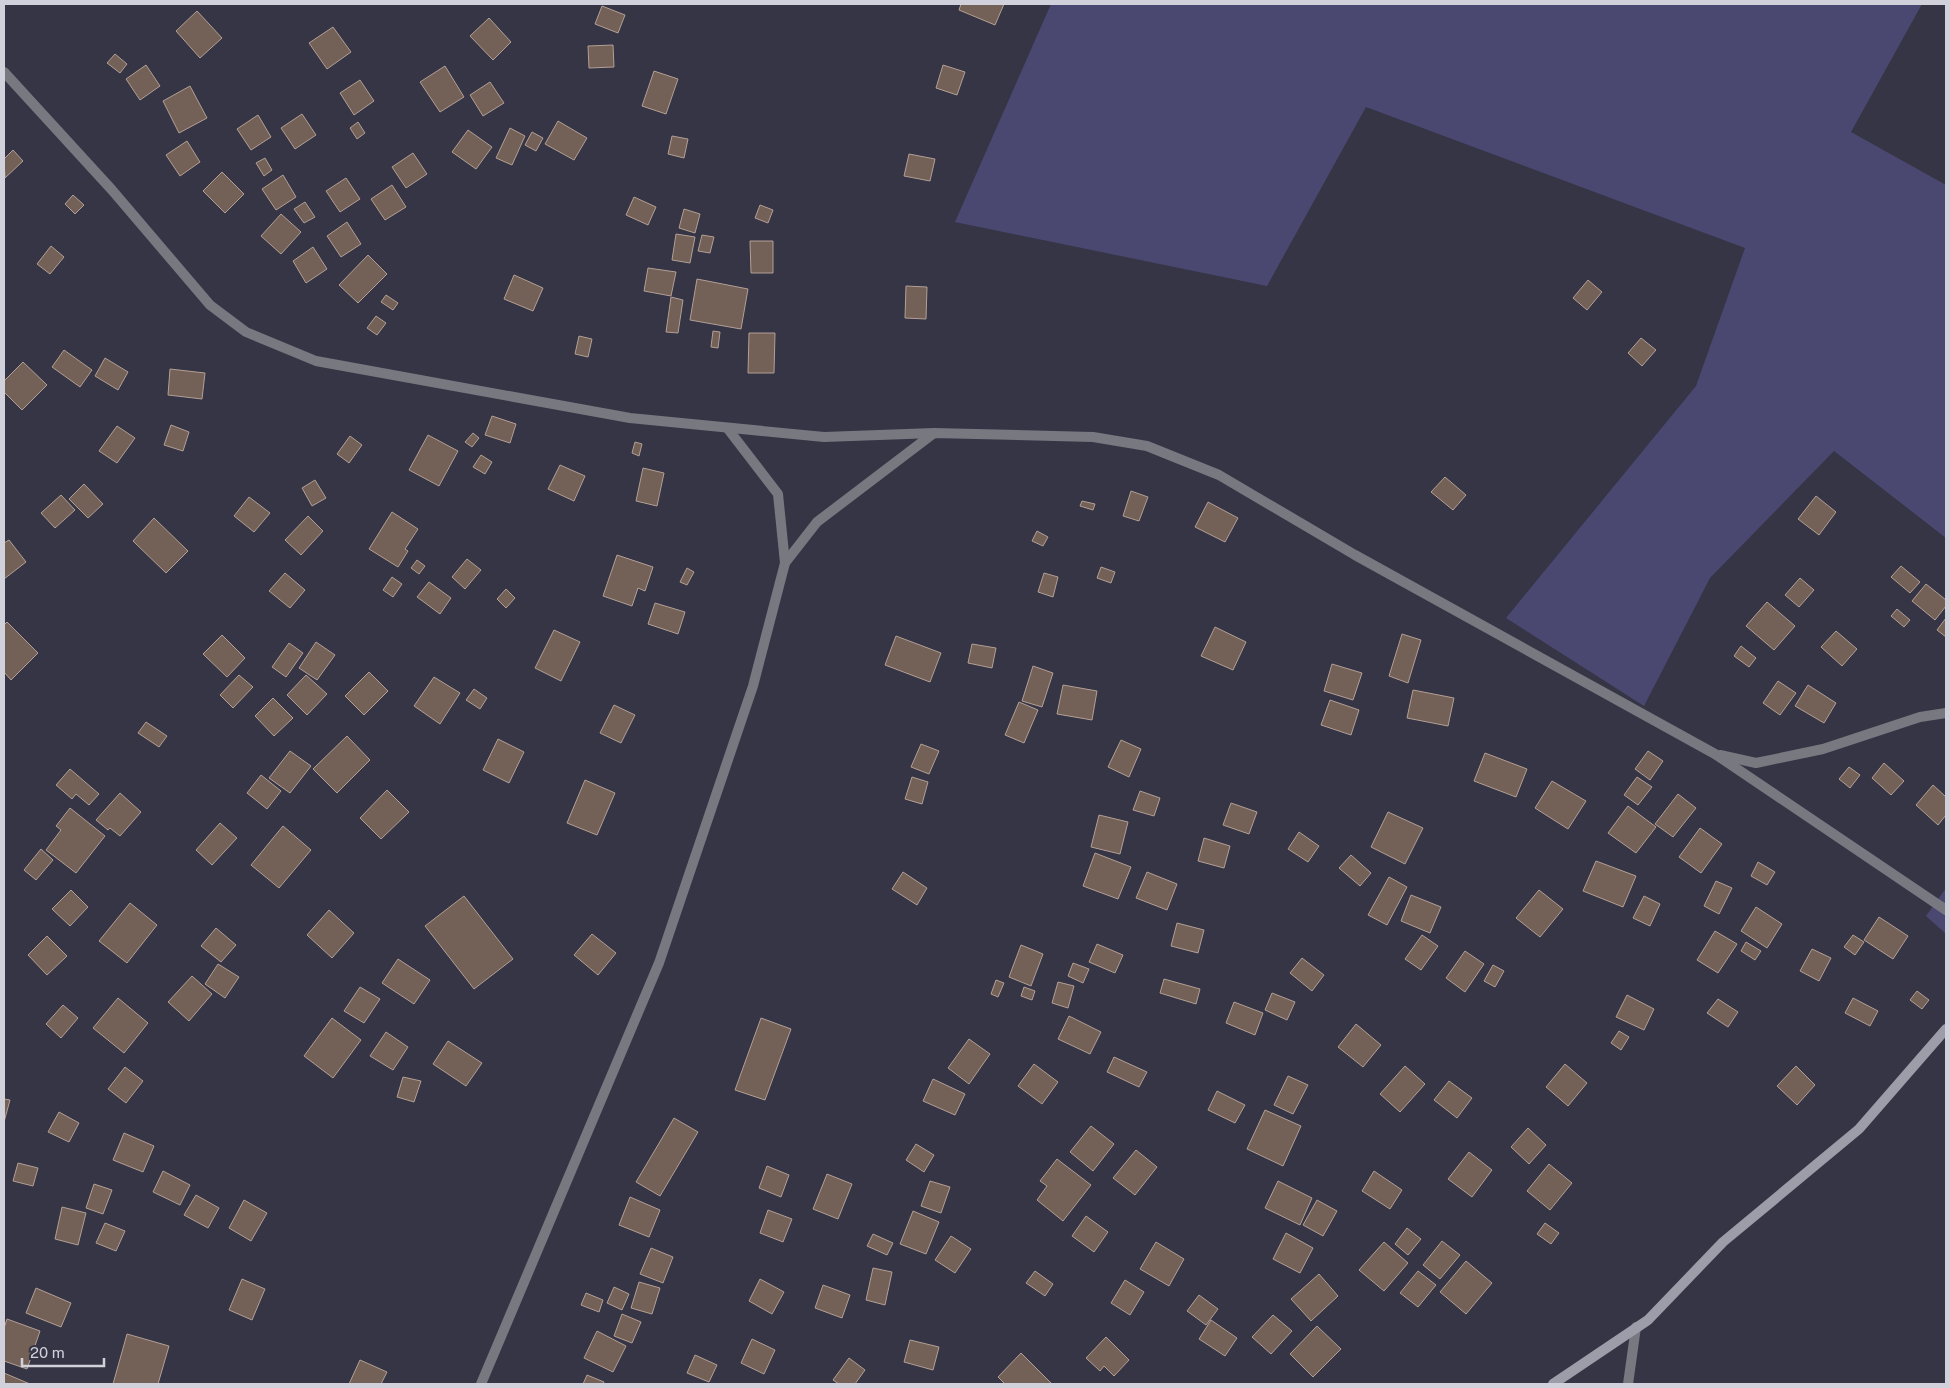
<svg xmlns="http://www.w3.org/2000/svg" width="1950" height="1388" font-family="'Public Sans',sans-serif">
	<rect width="100%" height="100%" fill="#353545"/>
	<g fill="#4a4871">
		<polygon points="1051,4 1922,4 1851,132 1946,185 1946,538 1834,451 1710,578 1644,706 1506,618 1696,386 1745,248 1366,107 1267,286 955,222"/>
		<polygon points="1946,888 1946,934 1926,916"/>
	</g>
	<g fill="#736158" stroke="#b39f95">
		<polygon points="961,4 1004,4 995,25 959,10"/>
		<polygon points="602,6 625,15 618,33 595,24"/>
		<polygon points="197,11 222,38 200,58 176,31"/>
		<polygon points="489,18 511,42 493,60 470,36"/>
		<polygon points="333,27 351,52 327,69 309,43"/>
		<polygon points="613,45 614,67 589,68 588,46"/>
		<polygon points="115,54 127,64 120,73 107,63"/>
		<polygon points="146,65 160,86 140,100 126,79"/>
		<polygon points="943,65 965,72 957,95 936,88"/>
		<polygon points="445,66 464,97 440,112 420,82"/>
		<polygon points="654,71 678,79 666,114 642,106"/>
		<polygon points="360,80 374,101 354,115 340,93"/>
		<polygon points="490,82 504,103 483,116 470,95"/>
		<polygon points="190,86 207,118 179,133 163,101"/>
		<polygon points="302,114 316,135 295,149 281,128"/>
		<polygon points="258,115 271,137 251,150 237,129"/>
		<polygon points="558,121 587,138 574,160 545,144"/>
		<polygon points="358,122 365,133 357,139 350,128"/>
		<polygon points="510,128 525,136 512,165 496,158"/>
		<polygon points="468,130 492,147 476,169 452,152"/>
		<polygon points="532,132 543,138 536,151 525,145"/>
		<polygon points="672,136 688,139 684,158 668,154"/>
		<polygon points="187,141 200,162 180,176 166,155"/>
		<polygon points="13,150 23,161 5,178 4,159"/>
		<polygon points="413,153 427,174 406,188 392,167"/>
		<polygon points="909,154 935,159 930,181 904,176"/>
		<polygon points="265,158 272,170 264,176 256,163"/>
		<polygon points="222,172 244,194 225,213 203,191"/>
		<polygon points="283,175 296,197 276,210 262,189"/>
		<polygon points="346,178 360,199 340,212 326,191"/>
		<polygon points="392,185 406,207 385,220 371,199"/>
		<polygon points="73,195 84,205 75,214 65,204"/>
		<polygon points="634,197 656,207 648,225 626,215"/>
		<polygon points="305,202 315,217 304,223 294,209"/>
		<polygon points="760,205 773,210 768,223 755,218"/>
		<polygon points="684,209 700,214 695,233 679,228"/>
		<polygon points="281,214 301,232 281,254 261,236"/>
		<polygon points="347,222 361,244 341,257 327,236"/>
		<polygon points="676,234 695,237 690,263 672,260"/>
		<polygon points="702,235 714,237 710,253 698,251"/>
		<polygon points="750,241 773,241 773,273 751,273"/>
		<polygon points="51,246 64,257 50,274 37,264"/>
		<polygon points="313,247 327,269 306,283 293,261"/>
		<polygon points="368,255 387,274 358,303 339,285"/>
		<polygon points="648,268 676,272 671,296 644,291"/>
		<polygon points="514,275 543,288 533,311 504,299"/>
		<polygon points="697,279 748,289 741,329 690,320"/>
		<polygon points="1588,280 1602,292 1587,310 1573,298"/>
		<polygon points="906,286 927,287 926,319 905,318"/>
		<polygon points="386,295 398,303 393,310 381,302"/>
		<polygon points="671,297 683,300 678,333 666,332"/>
		<polygon points="376,316 386,323 377,335 367,328"/>
		<polygon points="713,331 720,332 718,348 711,347"/>
		<polygon points="749,333 775,333 774,373 748,373"/>
		<polygon points="579,336 592,339 588,357 575,354"/>
		<polygon points="1641,338 1656,350 1642,366 1628,353"/>
		<polygon points="64,350 92,370 80,387 52,367"/>
		<polygon points="105,358 128,372 118,390 95,376"/>
		<polygon points="23,362 47,385 22,410 4,392 4,381"/>
		<polygon points="170,369 205,373 202,399 168,395"/>
		<polygon points="492,416 516,424 510,443 485,435"/>
		<polygon points="171,425 189,432 183,451 164,445"/>
		<polygon points="117,426 135,438 117,463 99,451"/>
		<polygon points="473,433 479,438 472,447 465,442"/>
		<polygon points="428,435 458,451 439,486 409,470"/>
		<polygon points="350,436 362,445 349,463 337,454"/>
		<polygon points="635,442 642,444 639,456 632,453"/>
		<polygon points="481,455 492,462 485,474 473,467"/>
		<polygon points="560,465 585,476 574,501 548,489"/>
		<polygon points="643,468 664,473 657,506 636,501"/>
		<polygon points="1445,477 1466,495 1453,510 1431,492"/>
		<polygon points="315,480 326,498 312,506 302,488"/>
		<polygon points="84,484 103,504 88,518 69,499"/>
		<polygon points="1131,491 1148,497 1139,521 1123,516"/>
		<polygon points="61,495 75,510 55,528 41,513"/>
		<polygon points="1816,496 1836,512 1819,535 1798,519"/>
		<polygon points="249,497 270,513 254,532 234,516"/>
		<polygon points="1082,501 1095,504 1093,510 1080,506"/>
		<polygon points="1208,502 1238,518 1225,542 1195,527"/>
		<polygon points="392,512 418,529 405,549 408,551 398,567 369,549"/>
		<polygon points="308,516 323,531 301,555 285,540"/>
		<polygon points="154,518 188,551 166,573 133,541"/>
		<polygon points="1037,531 1048,537 1043,546 1032,541"/>
		<polygon points="9,540 26,562 4,579 4,543"/>
		<polygon points="617,555 653,567 645,591 638,588 632,606 603,596"/>
		<polygon points="467,559 481,570 465,589 452,577"/>
		<polygon points="417,560 425,566 419,574 411,568"/>
		<polygon points="1901,566 1920,582 1910,593 1891,577"/>
		<polygon points="1101,567 1115,572 1111,583 1097,578"/>
		<polygon points="687,568 694,572 687,585 680,582"/>
		<polygon points="285,573 305,590 290,608 269,591"/>
		<polygon points="1044,573 1058,577 1053,597 1038,592"/>
		<polygon points="392,577 402,584 393,597 383,590"/>
		<polygon points="1800,578 1814,590 1799,607 1785,595"/>
		<polygon points="429,582 451,598 440,614 417,597"/>
		<polygon points="1926,584 1946,600 1946,606 1935,620 1912,601"/>
		<polygon points="506,589 515,598 506,608 497,599"/>
		<polygon points="1767,602 1795,626 1774,650 1746,626"/>
		<polygon points="655,603 685,612 678,634 648,624"/>
		<polygon points="1897,609 1910,620 1904,627 1891,616"/>
		<polygon points="1946,618 1946,637 1937,630"/>
		<polygon points="7,622 38,653 11,680 4,672 4,625"/>
		<polygon points="1215,627 1246,642 1233,670 1201,656"/>
		<polygon points="554,630 580,642 561,681 535,668"/>
		<polygon points="1836,631 1857,649 1842,666 1821,647"/>
		<polygon points="1402,634 1421,640 1408,683 1389,676"/>
		<polygon points="222,635 245,658 227,677 203,654"/>
		<polygon points="896,636 941,653 930,682 885,665"/>
		<polygon points="316,642 335,655 317,680 299,668"/>
		<polygon points="289,643 303,653 286,677 272,667"/>
		<polygon points="972,644 996,648 992,668 968,663"/>
		<polygon points="1741,646 1756,658 1749,667 1734,656"/>
		<polygon points="1332,664 1362,673 1353,700 1324,691"/>
		<polygon points="1033,666 1053,673 1042,707 1022,701"/>
		<polygon points="369,672 388,691 364,715 345,696"/>
		<polygon points="239,675 253,687 233,708 220,695"/>
		<polygon points="306,675 327,694 307,715 287,695"/>
		<polygon points="434,677 460,693 440,724 414,706"/>
		<polygon points="1778,681 1796,693 1780,715 1763,703"/>
		<polygon points="1063,685 1097,691 1092,720 1057,714"/>
		<polygon points="1808,685 1836,703 1824,723 1795,706"/>
		<polygon points="474,689 487,698 480,709 466,700"/>
		<polygon points="1413,690 1454,698 1448,726 1407,718"/>
		<polygon points="273,698 293,718 274,736 255,716"/>
		<polygon points="1330,700 1359,710 1351,735 1321,725"/>
		<polygon points="1019,702 1038,710 1024,743 1005,735"/>
		<polygon points="614,705 635,715 621,743 600,733"/>
		<polygon points="146,722 167,736 159,747 138,733"/>
		<polygon points="347,736 370,760 337,793 313,769"/>
		<polygon points="498,739 524,752 509,783 483,770"/>
		<polygon points="1121,740 1141,749 1129,777 1108,767"/>
		<polygon points="921,744 939,751 929,774 911,767"/>
		<polygon points="290,751 311,766 290,793 269,778"/>
		<polygon points="1648,751 1663,761 1650,780 1635,769"/>
		<polygon points="1485,753 1527,769 1516,797 1474,781"/>
		<polygon points="1884,763 1904,781 1891,795 1872,778"/>
		<polygon points="1849,767 1860,775 1850,788 1839,779"/>
		<polygon points="70,769 99,794 89,805 76,794 72,799 56,785"/>
		<polygon points="261,775 281,791 267,809 247,793"/>
		<polygon points="912,777 928,782 922,804 905,799"/>
		<polygon points="1637,777 1652,787 1638,805 1624,795"/>
		<polygon points="585,780 615,793 597,835 567,823"/>
		<polygon points="1552,781 1586,801 1568,829 1535,808"/>
		<polygon points="1933,785 1946,797 1946,815 1938,825 1916,805"/>
		<polygon points="387,790 409,812 381,839 360,818"/>
		<polygon points="1140,791 1160,798 1154,816 1133,810"/>
		<polygon points="120,793 141,812 120,836 110,828 108,830 96,820"/>
		<polygon points="1678,794 1696,808 1673,837 1655,824"/>
		<polygon points="1231,803 1257,812 1249,834 1223,825"/>
		<polygon points="1628,806 1656,827 1636,853 1608,833"/>
		<polygon points="70,808 105,836 76,873 46,850 61,830 56,826"/>
		<polygon points="1388,812 1423,828 1405,864 1371,847"/>
		<polygon points="1099,815 1128,822 1120,854 1091,847"/>
		<polygon points="220,823 237,838 212,865 196,850"/>
		<polygon points="283,826 311,850 279,888 251,865"/>
		<polygon points="1700,828 1722,844 1701,873 1679,857"/>
		<polygon points="1299,832 1319,846 1308,862 1288,849"/>
		<polygon points="1204,838 1230,846 1224,868 1198,861"/>
		<polygon points="41,849 53,860 36,880 24,870"/>
		<polygon points="1095,853 1131,867 1118,899 1083,886"/>
		<polygon points="1351,855 1371,873 1360,886 1339,868"/>
		<polygon points="1596,861 1636,876 1623,907 1583,891"/>
		<polygon points="1758,862 1775,872 1767,885 1751,876"/>
		<polygon points="903,872 927,888 917,905 892,889"/>
		<polygon points="1147,872 1177,884 1167,910 1136,898"/>
		<polygon points="1389,877 1407,887 1387,925 1368,915"/>
		<polygon points="1716,881 1732,888 1719,914 1704,906"/>
		<polygon points="71,890 88,907 70,926 52,909"/>
		<polygon points="1539,890 1563,909 1540,937 1516,918"/>
		<polygon points="1411,895 1441,907 1430,933 1401,921"/>
		<polygon points="464,896 513,959 474,989 425,926"/>
		<polygon points="1644,896 1660,904 1650,926 1633,918"/>
		<polygon points="130,903 157,925 127,963 99,941"/>
		<polygon points="1756,907 1782,924 1767,948 1741,931"/>
		<polygon points="329,910 354,933 332,958 307,935"/>
		<polygon points="1879,917 1908,936 1893,959 1864,940"/>
		<polygon points="1177,923 1204,930 1198,953 1171,946"/>
		<polygon points="216,928 236,945 221,962 201,946"/>
		<polygon points="1715,931 1737,944 1718,973 1697,960"/>
		<polygon points="592,934 616,953 598,975 574,955"/>
		<polygon points="1422,935 1438,946 1421,970 1405,959"/>
		<polygon points="1853,935 1864,942 1855,955 1844,947"/>
		<polygon points="47,936 67,956 47,975 28,955"/>
		<polygon points="1746,942 1761,951 1755,960 1741,951"/>
		<polygon points="1097,944 1123,955 1115,973 1089,962"/>
		<polygon points="1021,945 1043,954 1031,986 1009,977"/>
		<polygon points="1812,949 1831,958 1819,981 1800,971"/>
		<polygon points="1465,951 1484,964 1465,992 1446,978"/>
		<polygon points="1302,958 1324,975 1312,991 1290,973"/>
		<polygon points="398,959 430,980 414,1004 382,983"/>
		<polygon points="1073,963 1089,969 1083,983 1068,976"/>
		<polygon points="218,964 239,977 225,998 205,984"/>
		<polygon points="1493,965 1504,971 1495,987 1484,981"/>
		<polygon points="192,976 212,994 189,1021 168,1002"/>
		<polygon points="1164,979 1200,989 1196,1004 1160,993"/>
		<polygon points="996,980 1004,983 998,997 991,994"/>
		<polygon points="1058,982 1074,986 1068,1008 1052,1003"/>
		<polygon points="360,987 380,999 364,1023 344,1011"/>
		<polygon points="1024,987 1035,991 1032,1000 1021,996"/>
		<polygon points="1917,991 1929,1000 1922,1009 1910,1000"/>
		<polygon points="1272,993 1295,1002 1287,1020 1265,1010"/>
		<polygon points="1627,995 1654,1009 1644,1030 1616,1017"/>
		<polygon points="118,998 148,1023 124,1053 93,1028"/>
		<polygon points="1853,998 1878,1011 1870,1026 1845,1013"/>
		<polygon points="1718,999 1738,1012 1728,1027 1707,1013"/>
		<polygon points="1234,1002 1263,1013 1255,1035 1226,1023"/>
		<polygon points="63,1005 78,1018 61,1038 46,1024"/>
		<polygon points="1069,1016 1101,1032 1090,1054 1058,1039"/>
		<polygon points="332,1018 361,1040 333,1078 304,1056"/>
		<polygon points="761,1018 791,1029 765,1100 735,1090"/>
		<polygon points="1356,1024 1381,1045 1363,1067 1338,1047"/>
		<polygon points="1619,1031 1629,1037 1621,1050 1611,1043"/>
		<polygon points="386,1032 408,1047 393,1070 370,1056"/>
		<polygon points="969,1039 990,1054 969,1084 948,1068"/>
		<polygon points="448,1041 482,1063 466,1086 433,1064"/>
		<polygon points="1114,1057 1147,1072 1139,1087 1107,1072"/>
		<polygon points="1034,1064 1058,1082 1042,1104 1018,1086"/>
		<polygon points="1565,1064 1587,1083 1568,1106 1546,1087"/>
		<polygon points="1405,1066 1425,1084 1400,1112 1380,1094"/>
		<polygon points="1796,1066 1815,1085 1797,1105 1777,1086"/>
		<polygon points="125,1067 143,1081 126,1103 108,1089"/>
		<polygon points="1288,1076 1308,1085 1293,1114 1274,1105"/>
		<polygon points="403,1077 421,1081 414,1102 397,1097"/>
		<polygon points="933,1079 965,1094 955,1115 923,1101"/>
		<polygon points="1449,1081 1472,1098 1457,1118 1434,1100"/>
		<polygon points="1217,1091 1245,1105 1235,1123 1208,1110"/>
		<polygon points="4,1099 10,1100 4,1122"/>
		<polygon points="1265,1110 1301,1126 1283,1166 1247,1149"/>
		<polygon points="59,1112 79,1123 69,1142 48,1132"/>
		<polygon points="674,1118 698,1132 660,1196 636,1182"/>
		<polygon points="1091,1126 1114,1144 1093,1171 1070,1152"/>
		<polygon points="1528,1128 1546,1145 1529,1164 1511,1147"/>
		<polygon points="124,1133 154,1146 143,1172 113,1160"/>
		<polygon points="916,1144 934,1155 924,1172 906,1160"/>
		<polygon points="1136,1150 1157,1167 1135,1195 1113,1178"/>
		<polygon points="1469,1152 1492,1170 1472,1197 1448,1179"/>
		<polygon points="1057,1159 1091,1185 1063,1221 1037,1200 1047,1186 1040,1181"/>
		<polygon points="18,1163 38,1168 33,1186 13,1181"/>
		<polygon points="1549,1164 1572,1183 1550,1210 1527,1191"/>
		<polygon points="767,1166 789,1175 781,1197 759,1188"/>
		<polygon points="163,1171 190,1185 180,1205 153,1192"/>
		<polygon points="1374,1171 1402,1190 1390,1209 1362,1191"/>
		<polygon points="827,1174 852,1184 838,1219 813,1209"/>
		<polygon points="930,1181 950,1187 941,1213 921,1206"/>
		<polygon points="1278,1181 1312,1198 1300,1225 1265,1208"/>
		<polygon points="94,1184 112,1190 103,1214 86,1208"/>
		<polygon points="196,1195 219,1208 208,1228 184,1215"/>
		<polygon points="630,1197 660,1210 649,1237 619,1225"/>
		<polygon points="244,1200 267,1213 251,1241 229,1228"/>
		<polygon points="1317,1200 1337,1211 1323,1236 1303,1225"/>
		<polygon points="62,1207 86,1213 78,1245 55,1239"/>
		<polygon points="768,1210 792,1219 783,1242 760,1233"/>
		<polygon points="913,1211 939,1222 926,1254 900,1244"/>
		<polygon points="1086,1216 1108,1232 1094,1252 1072,1236"/>
		<polygon points="105,1223 125,1231 116,1251 96,1243"/>
		<polygon points="1545,1223 1559,1233 1551,1244 1537,1234"/>
		<polygon points="1407,1228 1421,1239 1408,1255 1395,1244"/>
		<polygon points="1286,1233 1313,1248 1300,1273 1273,1259"/>
		<polygon points="873,1234 893,1243 887,1255 867,1246"/>
		<polygon points="951,1236 971,1249 955,1273 935,1260"/>
		<polygon points="1442,1241 1460,1255 1440,1279 1423,1265"/>
		<polygon points="1156,1242 1184,1259 1169,1286 1140,1269"/>
		<polygon points="1384,1242 1408,1263 1384,1291 1359,1270"/>
		<polygon points="651,1248 673,1257 663,1283 640,1274"/>
		<polygon points="1466,1261 1492,1283 1466,1314 1440,1292"/>
		<polygon points="873,1268 892,1272 885,1305 866,1300"/>
		<polygon points="1035,1271 1053,1284 1045,1296 1026,1283"/>
		<polygon points="1418,1271 1436,1285 1418,1307 1400,1293"/>
		<polygon points="1319,1274 1338,1296 1311,1321 1291,1299"/>
		<polygon points="242,1279 265,1289 252,1320 229,1310"/>
		<polygon points="760,1279 784,1292 772,1314 749,1301"/>
		<polygon points="1125,1280 1144,1292 1130,1315 1111,1303"/>
		<polygon points="639,1282 660,1288 652,1314 631,1308"/>
		<polygon points="823,1285 850,1295 842,1318 815,1308"/>
		<polygon points="614,1287 629,1294 622,1310 607,1303"/>
		<polygon points="36,1288 71,1303 61,1327 26,1313"/>
		<polygon points="586,1293 603,1300 599,1312 581,1305"/>
		<polygon points="1199,1295 1218,1309 1206,1325 1187,1311"/>
		<polygon points="622,1314 641,1322 632,1343 614,1336"/>
		<polygon points="1273,1315 1292,1331 1271,1354 1252,1337"/>
		<polygon points="7,1319 40,1331 27,1369 4,1361 4,1328"/>
		<polygon points="1211,1320 1237,1338 1225,1356 1199,1339"/>
		<polygon points="1317,1326 1341,1349 1313,1377 1290,1354"/>
		<polygon points="597,1331 626,1346 613,1372 584,1358"/>
		<polygon points="127,1334 169,1346 158,1384 113,1384"/>
		<polygon points="1106,1337 1129,1360 1114,1376 1104,1366 1100,1371 1086,1358"/>
		<polygon points="752,1339 775,1350 764,1374 741,1363"/>
		<polygon points="910,1340 939,1347 933,1370 904,1362"/>
		<polygon points="1021,1353 1051,1383 1050,1384 1005,1384 998,1377"/>
		<polygon points="695,1355 717,1365 709,1382 687,1373"/>
		<polygon points="849,1358 865,1370 855,1384 839,1384 833,1380"/>
		<polygon points="360,1360 387,1372 381,1384 349,1384"/>
		<polygon points="4,1373 30,1384 4,1384"/>
		<polygon points="587,1375 604,1382 603,1384 583,1384"/>
	</g>
	<g fill="none" stroke-linecap="round" stroke-linejoin="round">
		<g stroke="#787880" stroke-width="10">
			<polyline points="4,72 112,190 210,305 246,332 316,361 630,418 824,437 934,433 1093,437 1147,446 1219,475 1355,555 1715,754 1946,910"/>
			<polyline points="785,563 817,522 934,433"/>
			<polyline points="1720,755 1756,763 1823,749 1920,717 1946,713"/>
			<polyline points="481,1384 659,963 753,686 785,563 778,494 728,429"/>
			<polyline points="1628,1384 1636,1327"/>
		</g>
		<polyline stroke="#9c9da9" stroke-width="10" points="1553,1384 1648,1320 1723,1242 1859,1129 1946,1029"/>
	</g>
	<rect width="1950" height="1388" fill="none" stroke="#d1d1db" stroke-width="10"/>
	<path d="M22 1358v8h82v-8" fill="none" stroke="#d1d1db" stroke-width="2.5"/>
	<text x="30" y="1358" font-size="15" fill="#d1d1db" stroke="#353545" stroke-width="4" paint-order="stroke">20 m</text>
</svg>
